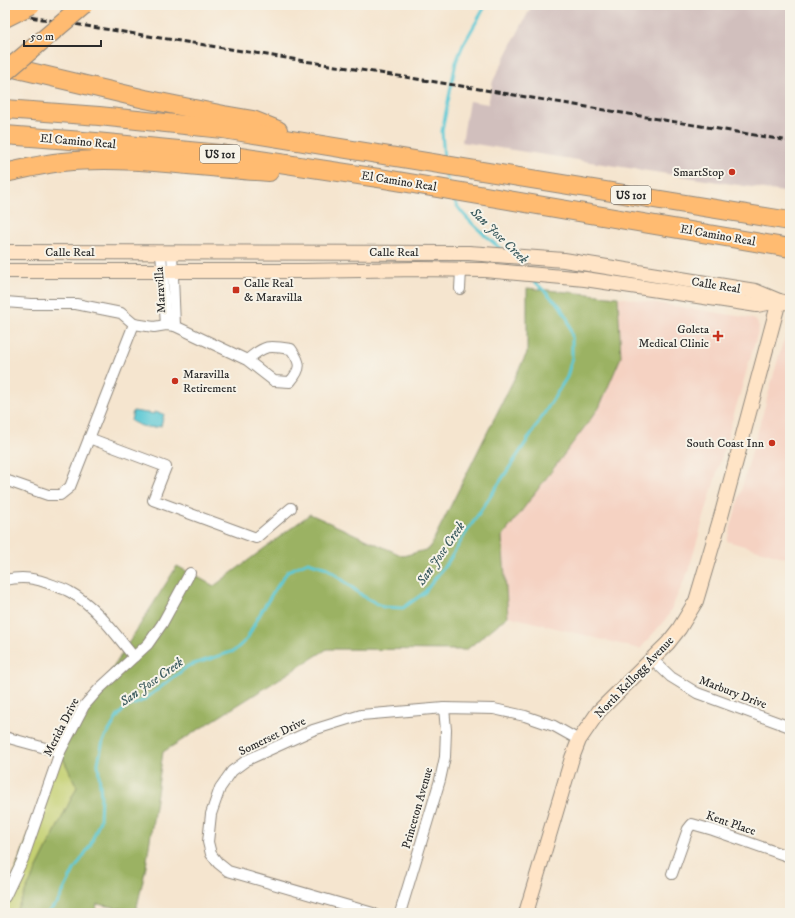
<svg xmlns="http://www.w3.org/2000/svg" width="795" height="918" font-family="'IM FELL DW Pica',serif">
	<rect width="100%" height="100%" fill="#f7f3e8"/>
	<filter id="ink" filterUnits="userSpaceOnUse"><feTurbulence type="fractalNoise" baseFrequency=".025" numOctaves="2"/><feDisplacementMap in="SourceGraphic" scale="8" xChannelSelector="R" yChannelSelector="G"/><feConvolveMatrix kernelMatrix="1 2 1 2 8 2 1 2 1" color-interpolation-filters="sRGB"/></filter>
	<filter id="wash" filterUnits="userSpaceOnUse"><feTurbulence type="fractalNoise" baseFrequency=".012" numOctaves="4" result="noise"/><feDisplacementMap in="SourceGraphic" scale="16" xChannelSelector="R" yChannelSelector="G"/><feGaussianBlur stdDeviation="0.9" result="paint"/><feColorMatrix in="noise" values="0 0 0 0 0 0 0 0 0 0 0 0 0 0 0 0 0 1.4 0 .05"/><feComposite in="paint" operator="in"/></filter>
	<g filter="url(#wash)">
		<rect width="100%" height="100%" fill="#f5e5cf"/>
		<g fill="#f5d2c2">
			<polygon points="618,297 750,318 757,321 759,328 688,572 668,616 640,649 508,616 502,537 599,408 621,357"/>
			<polygon points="790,328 790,559 727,541 782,345"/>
		</g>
		<polygon fill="#d1bfbd" points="532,5 696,6 790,5 790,193 462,142 469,101 488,104 493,81"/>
		<polygon fill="#c4d072" stroke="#787e4e" points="60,752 77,787 15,913 5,913 5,897"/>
		<polygon fill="#9bb264" stroke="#636e48" points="527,288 618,297 621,357 599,408 502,537 508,616 466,650 327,649 163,752 146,867 136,911 97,904 95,913 15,913 77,787 60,752 177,566 214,586 310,514 403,556 429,549 527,353"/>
		<path fill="#5dc9d5" stroke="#447a80" d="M 133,411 L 154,414 L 154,412 L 164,414 L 161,426 C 150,429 141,427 131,421 Z"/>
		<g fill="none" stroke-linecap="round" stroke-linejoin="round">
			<g stroke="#5dc9d5" stroke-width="3">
				<polyline points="444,160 442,131 456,62 463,45 486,5"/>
				<polyline points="445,171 448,183"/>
				<path d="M 452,196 C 458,214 487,237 502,250"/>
				<polyline points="47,913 58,902 74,870 90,846 100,820 101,796 98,763 103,741 118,716 125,708 144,700 188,666 234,651 247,639 257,619 272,594 288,571 308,562 327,568 363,596 383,607 403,608 424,593 450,559 466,533 523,447 567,377 572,358 572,337 568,320 560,306 532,279"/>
			</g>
		</g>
	</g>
	<g filter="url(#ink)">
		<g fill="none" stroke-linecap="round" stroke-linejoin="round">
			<g stroke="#90887d" stroke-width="12">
				<g id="street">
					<polyline points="161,252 166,325"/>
					<polyline points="172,252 175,326"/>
					<polyline points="460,289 461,270"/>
					<path d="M 5,302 L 31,304 L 76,304 L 121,313 L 134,324 L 154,327 L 166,325 L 175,326 L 247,360 L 274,381 L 290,382 C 302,368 301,363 291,349 C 268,345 265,345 247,360"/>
					<polyline points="89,438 166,467 153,500 256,538 291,508"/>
					<polyline points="5,480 48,495 60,495 70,487 134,324"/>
					<path d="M 5,580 C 23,576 35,578 53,585 C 58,587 65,589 70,592 C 97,607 115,634 134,657"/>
					<polyline points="652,659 671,677 697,693 790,727"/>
					<polyline points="5,737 60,752"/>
					<polyline points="672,874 688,829 692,824 713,830 790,857"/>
					<polyline points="5,897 23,859 60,752 84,706 99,689 148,644 162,624 190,573"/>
					<polyline points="373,913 228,871 218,863 211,854 208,842 211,814 220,788 232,771 247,760 313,730 361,715 444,708 494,709 525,716 554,726 579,740"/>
					<polyline points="400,913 440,780 445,757 446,730 444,708"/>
				</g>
			</g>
			<g stroke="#90887d" stroke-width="16">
				<g id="secondary">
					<polyline points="5,252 469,253 564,260 755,291 779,301 790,303"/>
					<polyline points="5,271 303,271 418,269 484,270 585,279 757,305 779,301"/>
					<polyline points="526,913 572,758 579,740 599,711 668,643 679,629 696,601 722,513 779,301"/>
				</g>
			</g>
			<g stroke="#90887d" stroke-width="20">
				<g id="highway">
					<polyline points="5,66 145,99 224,115 253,120 278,130"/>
					<polyline points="5,109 99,116 223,129 790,221"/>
					<polyline points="5,135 96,142 220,154 385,179 790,248"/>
					<path d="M 5,173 C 24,169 43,164 62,162 C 131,155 200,168 269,172"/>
				</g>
			</g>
			<use href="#street" stroke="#fff" stroke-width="10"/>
			<use href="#secondary" stroke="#ffe4c6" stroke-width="14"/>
			<use href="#highway" stroke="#ffbb71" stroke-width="18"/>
			<polyline stroke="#2b2b2b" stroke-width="3" stroke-dasharray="6 3" stroke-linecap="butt" points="5,13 467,87 790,141"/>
			<g stroke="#90887d" stroke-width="20" stroke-linecap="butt">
				<g id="highway-bridge">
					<polyline points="5,18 31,5"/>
					<polyline points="5,72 84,5"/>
				</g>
			</g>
			<use href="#highway-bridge" stroke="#ffbb71" stroke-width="18"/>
		</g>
	</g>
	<g fill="#c8321e" stroke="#f7f3e8" stroke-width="1.5">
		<circle cx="732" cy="172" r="4"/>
		<rect x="232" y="286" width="8" height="8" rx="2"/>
		<path d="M716 330h4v4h4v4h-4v4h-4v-4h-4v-4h4z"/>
		<circle cx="175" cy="381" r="4"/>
		<circle cx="772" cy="443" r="4"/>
	</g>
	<g text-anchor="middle" stroke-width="4" stroke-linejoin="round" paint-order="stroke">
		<g fill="#f7f3e8" stroke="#686764" stroke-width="1">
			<rect x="200" y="145" width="40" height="18" rx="3"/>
			<rect x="611" y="186" width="40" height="18" rx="3"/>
		</g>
		<g font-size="11" font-weight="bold" fill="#2b2b2b">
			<text x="220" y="158">US 101</text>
			<text x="631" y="199">US 101</text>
		</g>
		<g font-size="12" fill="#2b2b2b" stroke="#f7f3e8">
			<text transform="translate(78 141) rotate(5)" y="4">El Camino Real</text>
			<text transform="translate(399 181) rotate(9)" y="4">El Camino Real</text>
			<text transform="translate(718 235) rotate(10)" y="4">El Camino Real</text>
			<text x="70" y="256">Calle Real</text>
			<text x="394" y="256">Calle Real</text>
			<text transform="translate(716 285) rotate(9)" y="4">Calle Real</text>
			<text transform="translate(160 290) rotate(-93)" y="4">Maravilla</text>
			<text transform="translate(634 677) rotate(-46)" y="4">North Kellogg Avenue</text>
			<text transform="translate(733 692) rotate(21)" y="4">Marbury Drive</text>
			<text transform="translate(61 727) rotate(-63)" y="4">Merida Drive</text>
			<text transform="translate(272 736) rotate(-26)" y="4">Somerset Drive</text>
			<text transform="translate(417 808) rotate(-74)" y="4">Princeton Avenue</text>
			<text transform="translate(731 823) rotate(19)" y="4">Kent Place</text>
		</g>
		<g font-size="12" fill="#2b2b2b" stroke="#f7f3e8" text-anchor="end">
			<text x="724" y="176">SmartStop</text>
			<text x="244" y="287" text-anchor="start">Calle Real<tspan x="244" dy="14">&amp; Maravilla</tspan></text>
			<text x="709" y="333">Goleta<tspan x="709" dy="14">Medical Clinic</tspan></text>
			<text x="183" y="378" text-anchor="start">Maravilla<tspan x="183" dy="14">Retirement</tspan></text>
			<text x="764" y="447">South Coast Inn</text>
		</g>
		<g font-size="13" font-style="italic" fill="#3a5a5e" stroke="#f7f3e8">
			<text transform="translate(500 235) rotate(44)" y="5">San Jose Creek</text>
			<text transform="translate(440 553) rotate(-55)" y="5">San Jose Creek</text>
			<text transform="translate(151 681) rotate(-35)" y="5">San Jose Creek</text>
		</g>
	</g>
	<rect width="795" height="918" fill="none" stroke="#f7f3e8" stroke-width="20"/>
	<path d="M24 40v6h77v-6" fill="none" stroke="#2b2b2b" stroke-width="2"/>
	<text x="30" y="40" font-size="12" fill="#2b2b2b" stroke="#f7f3e8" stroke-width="3" paint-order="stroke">50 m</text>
</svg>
